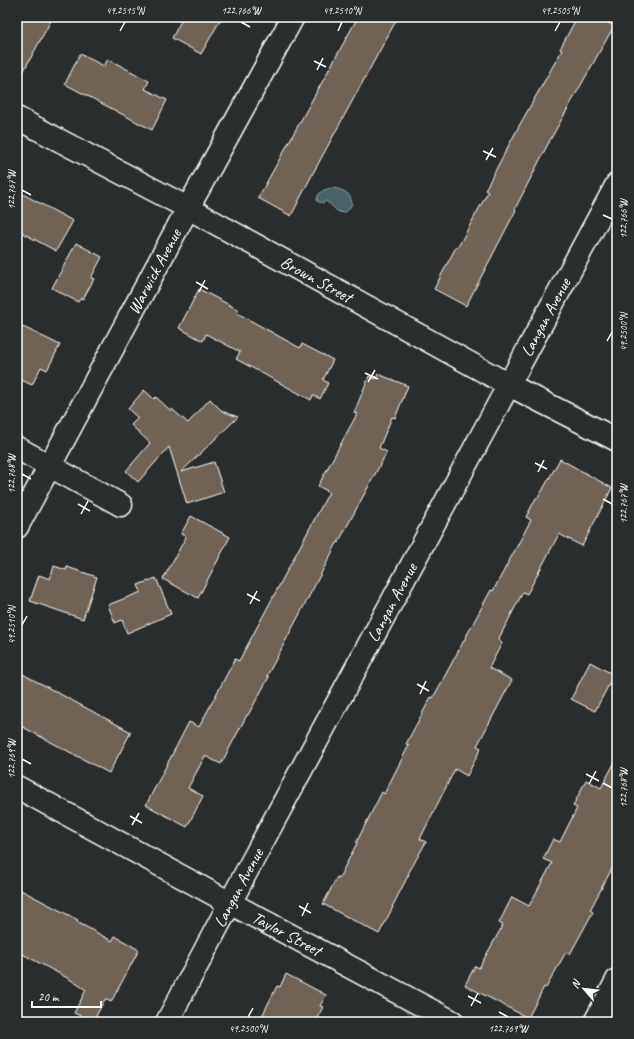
<svg xmlns="http://www.w3.org/2000/svg" width="634" height="1039" font-family="Caveat,sans-serif">
	<rect width="100%" height="100%" fill="#2a2d2e"/>
	<filter id="ink" filterUnits="userSpaceOnUse"><feTurbulence type="fractalNoise" baseFrequency=".025" numOctaves="2"/><feDisplacementMap in="SourceGraphic" scale="8" xChannelSelector="R" yChannelSelector="G"/><feConvolveMatrix kernelMatrix="1 2 1 2 8 2 1 2 1" color-interpolation-filters="sRGB"/></filter>
	<g filter="url(#ink)">
		<path fill="#466468" stroke="#90a2a4" d="M 332,188 C 338,189 344,190 348,194 C 355,201 351,210 343,213 L 337,211 L 330,204 L 325,201 L 323,203 L 317,201 C 317,192 324,189 332,188 Z"/>
		<g fill="#706357" stroke="#fff">
			<polygon points="17,17 53,17 17,83"/>
			<polygon points="183,17 222,17 201,54 172,38"/>
			<polygon points="358,17 398,17 312,175 291,216 258,198"/>
			<polygon points="577,17 597,17 614,26 549,142 515,209 516,210 466,306 434,289 456,247 458,247 488,192 485,190 519,126 562,50 560,49"/>
			<polygon points="80,54 104,66 108,59 149,81 145,89 167,100 152,130 65,84"/>
			<polygon points="17,191 73,221 56,251 17,230"/>
			<polygon points="76,243 102,257 91,278 94,279 83,299 81,298 78,302 52,288"/>
			<polygon points="199,289 239,310 237,313 300,348 302,344 333,360 323,380 328,383 320,399 313,395 311,400 236,359 240,352 206,334 203,341 179,328"/>
			<polygon points="17,324 60,345 47,370 41,367 32,385 17,378"/>
			<polygon points="378,374 408,386 395,418 392,417 379,448 387,452 338,543 337,543 305,604 267,676 269,677 248,715 247,715 221,764 205,756 188,788 203,796 187,827 146,805 189,722 199,727 235,659 239,661 329,492 318,486 357,414 354,413 369,376 376,379"/>
			<polygon points="144,390 154,399 156,397 171,411 172,409 188,423 210,399 222,411 238,417 181,472 214,462 224,492 187,504 169,447 138,482 126,471 150,443 131,425 138,418 128,409"/>
			<polygon points="560,459 612,488 582,546 559,534 527,594 523,592 498,640 502,643 489,668 512,680 477,746 481,748 467,776 455,769 420,839 426,842 408,874 409,874 392,907 393,907 379,934 323,904 337,877 339,878 357,843 356,843 382,792 384,794 409,745 406,744 431,697 433,698 491,590 493,591 531,520 526,517 536,498 538,498 542,491"/>
			<polygon points="191,516 230,537 198,598 163,579 186,537 181,534"/>
			<polygon points="54,566 66,570 67,567 97,577 83,619 30,601 39,575 50,579"/>
			<polygon points="156,578 171,614 127,633 122,620 115,623 108,605 141,592 138,585"/>
			<polygon points="590,662 614,675 595,711 571,699"/>
			<polygon points="17,671 131,732 109,773 17,724"/>
			<polygon points="617,758 617,859 590,910 593,912 570,954 566,952 546,988 544,987 528,1018 465,985 475,966 479,968 503,925 499,923 512,897 529,906 552,863 543,859 553,839 560,842 577,808 573,806 586,780 601,788"/>
			<polygon points="17,888 78,920 77,922 112,941 115,936 139,950 111,1002 105,999 93,1022 74,1013 86,990 71,980 17,951"/>
			<polygon points="286,974 326,995 320,1006 323,1007 315,1022 259,1022 277,986 280,987"/>
		</g>
		<g fill="none" stroke-linecap="round" stroke-linejoin="round">
			<g stroke="#fff" stroke-width="25">
				<g id="minor">
					<path id="s1" d="M 17,118 L 188,208 L 509,385 L 617,440"/>
					<polyline points="17,448 121,505"/>
					<path id="s2" d="M 17,527 L 188,208 L 293,17"/>
					<polyline points="595,1022 617,980"/>
				</g>
			</g>
			<g stroke="#fff" stroke-width="25">
				<g id="tertiary">
					<path id="s3" d="M 17,787 L 230,903 L 453,1022"/>
					<path id="s4" d="M 167,1022 L 250,865 L 617,184"/>
				</g>
			</g>
			<use href="#minor" stroke="#2a2d2e" stroke-width="22"/>
			<use href="#tertiary" stroke="#2a2d2e" stroke-width="22"/>
		</g>
	</g>
	<path fill="none" stroke="#fff" stroke-width="1.5" d="M 241,22 L 250,27M 120,31 L 125,22M 338,31 L 342,22M 555,31 L 560,22M 314,61 L 326,67M 317,70 L 323,58M 483,151 L 496,157M 486,160 L 493,148M 22,190 L 31,195M 603,215 L 612,219M 196,282 L 208,289M 199,292 L 205,280M 607,341 L 612,332M 365,373 L 378,379M 368,382 L 375,370M 535,463 L 547,469M 538,472 L 544,460M 22,474 L 31,479M 603,499 L 612,504M 78,504 L 90,511M 81,514 L 88,501M 247,594 L 260,601M 250,604 L 257,591M 22,625 L 27,616M 417,684 L 429,691M 420,694 L 426,681M 22,759 L 31,764M 586,774 L 599,781M 603,783 L 612,788M 589,784 L 596,771M 130,816 L 142,823M 132,825 L 139,813M 299,906 L 311,913M 302,916 L 308,903M 468,996 L 481,1003M 471,1006 L 478,993M 499,1012 L 508,1017M 248,1017 L 253,1008"/>
	<g text-anchor="middle" stroke-width="3" stroke-linejoin="round" paint-order="stroke">
		<g font-size="17" fill="#fff" stroke="#2a2d2e">
			<text dy="6" stroke="none"><textPath href="#s2" startOffset="290">Warwick Avenue</textPath></text>
			<text dy="6" stroke="none"><textPath href="#s1" startOffset="340">Brown Street</textPath></text>
			<text dy="6" stroke="none"><textPath href="#s4" startOffset="800">Langan Avenue</textPath></text>
			<text dy="6" stroke="none"><textPath href="#s4" startOffset="476">Langan Avenue</textPath></text>
			<text dy="6" stroke="none"><textPath href="#s4" startOffset="152">Langan Avenue</textPath></text>
			<text dy="6" stroke="none"><textPath href="#s3" startOffset="307">Taylor Street</textPath></text>
		</g>
	</g>
	<rect width="634" height="1039" fill="none" stroke="#2a2d2e" stroke-width="44"/>
	<g transform="translate(584 989) rotate(298)" stroke="#2a2d2e" stroke-width="3" paint-order="stroke">
	<path d="M0-3L7 15L0 10L-7 15Z" fill="#ffffff"/>
	<text y="-6" font-size="11" font-weight="bold" text-anchor="middle" fill="#ffffff">N</text>
	</g>
	<path d="M32 1001v6h69v-6" fill="none" stroke="#ffffff" stroke-width="2"/>
	<text x="38" y="1001" font-size="12" fill="#ffffff" stroke="#2a2d2e" stroke-width="3" paint-order="stroke">20 m</text>
	<rect x="22" y="22" width="590" height="995" fill="none" stroke="#fff" stroke-width="1.5"/>
	<g font-size="10" text-anchor="middle" fill="#fff">
		<text x="125" y="14">49.2515°N</text>
		<text x="241" y="14">122.766°W</text>
		<text x="342" y="14">49.2510°N</text>
		<text x="560" y="14">49.2505°N</text>
		<text transform="translate(11 190) rotate(-90)" y="4">122.767°W</text>
		<text transform="translate(623 219) rotate(-90)" y="4">122.766°W</text>
		<text transform="translate(623 332) rotate(-90)" y="4">49.2500°N</text>
		<text transform="translate(11 474) rotate(-90)" y="4">122.768°W</text>
		<text transform="translate(623 504) rotate(-90)" y="4">122.767°W</text>
		<text transform="translate(11 625) rotate(-90)" y="4">49.2510°N</text>
		<text transform="translate(11 759) rotate(-90)" y="4">122.769°W</text>
		<text transform="translate(623 788) rotate(-90)" y="4">122.768°W</text>
		<text x="248" y="1032">49.2500°N</text>
		<text x="508" y="1032">122.769°W</text>
	</g>
</svg>
